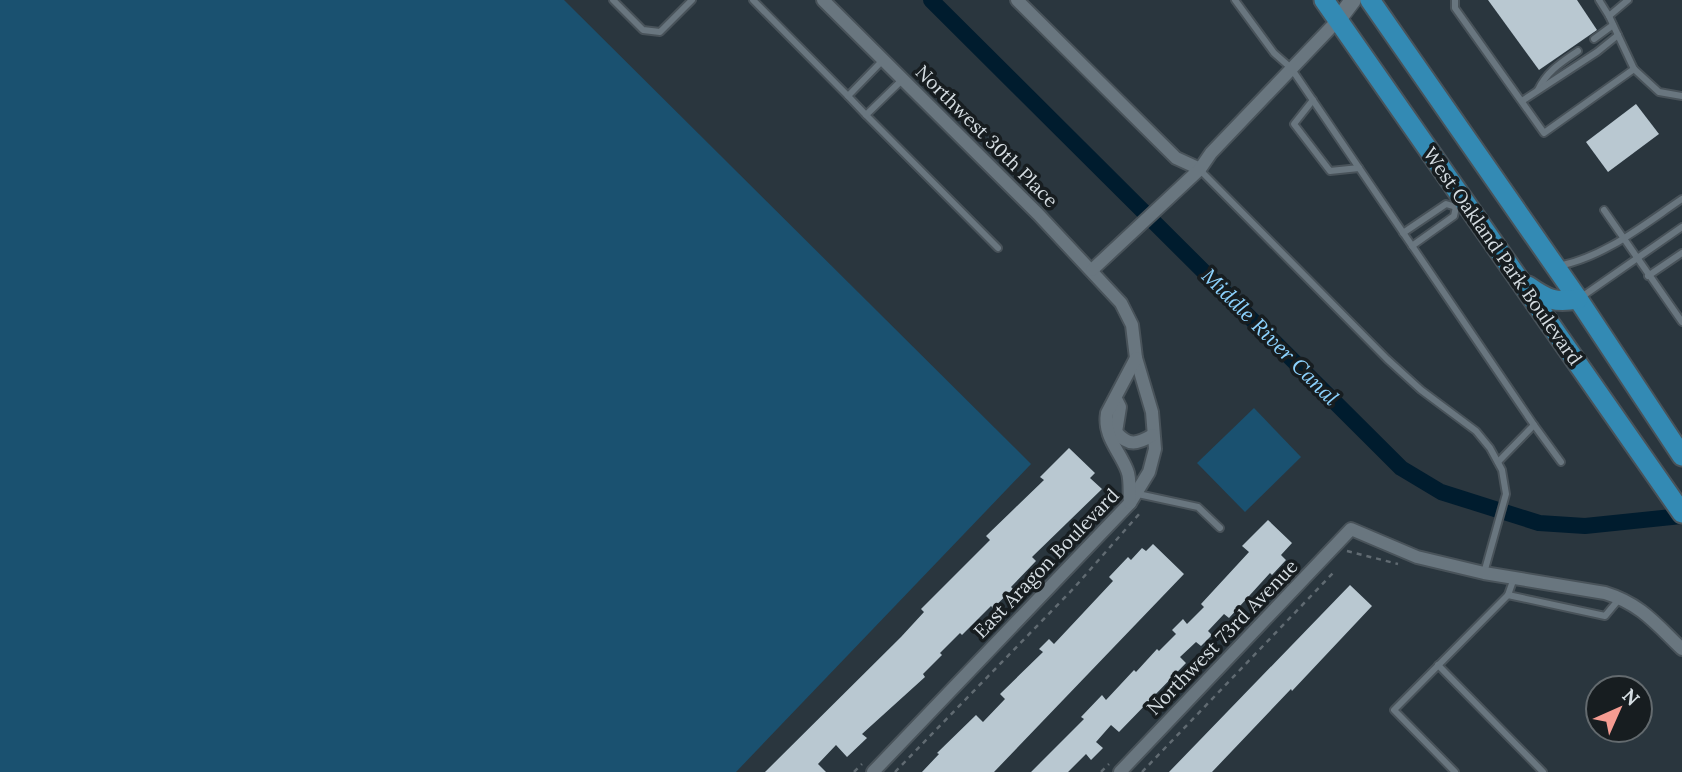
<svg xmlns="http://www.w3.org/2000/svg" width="1682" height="772" font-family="Lora,serif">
	<rect width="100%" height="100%" fill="#2a363e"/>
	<g fill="#1a5170">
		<polygon points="0,0 564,0 1031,464 736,772 0,772"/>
		<polygon points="1254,408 1301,457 1245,512 1197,463"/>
	</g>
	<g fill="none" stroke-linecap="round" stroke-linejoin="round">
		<polyline stroke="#001c2e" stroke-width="16" points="931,0 1401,468 1441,492 1539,523 1585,526 1682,516"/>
	</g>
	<g fill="#b9c8d1">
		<polygon points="1488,0 1577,0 1597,30 1539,70"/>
		<polygon points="1636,104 1659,134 1608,172 1586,142"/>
		<polygon points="1069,448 1095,473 1090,478 1102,489 1032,557 1036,561 1011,587 1013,589 993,608 991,606 962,635 960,633 940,653 942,655 923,674 925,677 862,734 867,738 847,757 836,745 818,764 826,772 765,772 901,637 924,612 921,609 990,540 986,536 1044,480 1040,477"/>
		<polygon points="1268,520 1292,543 1281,555 1286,560 1272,575 1270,573 1229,618 1224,614 1208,631 1212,635 1201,646 1196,642 1180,657 1186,663 1119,732 1111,725 1096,742 1103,748 1091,760 1086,754 1068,772 1031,772 1084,719 1081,717 1102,695 1106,700 1134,670 1136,672 1157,649 1159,651 1176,634 1172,630 1183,619 1187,624 1204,607 1201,604 1249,552 1242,546"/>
		<polygon points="1153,544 1184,574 994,772 922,772 939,754 937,753 976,715 983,722 1005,699 1000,694 1043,652 1039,649 1049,639 1054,644 1113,581 1109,577 1128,557 1131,560 1142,548 1146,551"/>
		<polygon points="1350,585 1372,606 1292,691 1291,689 1212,772 1169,772"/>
	</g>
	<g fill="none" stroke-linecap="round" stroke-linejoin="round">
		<g stroke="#49535a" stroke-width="10">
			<g id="service">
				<polyline points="613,0 643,30 660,32 692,0"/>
				<polyline points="753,0 848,96"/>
				<polyline points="1235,0 1274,53 1291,68 1534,425 1498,462"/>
				<polyline points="1455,0 1455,8 1544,133 1634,69 1609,16"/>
				<polyline points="1599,0 1609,16 1628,0"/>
				<polyline points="1594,39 1613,25"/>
				<polyline points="1634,69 1659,92 1682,96"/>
				<polyline points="903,79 866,115 998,248"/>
				<path d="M 1538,90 C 1547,71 1562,62 1578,51"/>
				<polyline points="1313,100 1294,124 1330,171 1359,168"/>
				<polyline points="1522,101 1597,52 1618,35"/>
				<polyline points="866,115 848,96 883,60"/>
				<polyline points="1200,170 1387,359 1421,390 1476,431 1490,448 1502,470 1506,494 1484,573"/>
				<polyline points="1604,210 1682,322"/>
				<polyline points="1403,233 1446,204 1456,207"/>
				<polyline points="1412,246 1454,216 1456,207 1462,203"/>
				<path d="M 1559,266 C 1606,256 1642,226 1682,199"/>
				<polyline points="1648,276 1682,253"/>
				<polyline points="1580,298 1682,227"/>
				<polyline points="1534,425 1561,462"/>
				<polyline points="1138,494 1198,507 1220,528"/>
				<polyline points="1514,578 1508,595 1605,616 1620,598"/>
				<polyline points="1438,665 1543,772"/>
				<polyline points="1455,772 1394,710 1508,595"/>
			</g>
		</g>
		<g stroke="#49535a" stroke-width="16">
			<g id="minor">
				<polyline points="823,0 1038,214 1121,303 1132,325 1136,358 1152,412 1155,449 1149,472 1130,503 873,772"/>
				<polyline points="1017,0 1176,158 1200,169"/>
				<polyline points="1092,270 1200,169 1211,153 1338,20"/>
				<path d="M 1116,399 L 1120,407 L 1116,432 C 1129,447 1137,444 1153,435"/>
				<path d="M 1130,503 C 1129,493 1131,479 1127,470 C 1119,450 1103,436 1107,413 L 1136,358"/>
				<path d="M 1120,772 L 1351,529 L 1417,557 L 1484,573 L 1605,593 C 1641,604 1656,624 1682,649"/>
			</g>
		</g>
		<g stroke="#49535a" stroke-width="19">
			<polyline id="tertiary" points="1338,20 1353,0"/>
		</g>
		<g stroke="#49535a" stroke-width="23">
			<g id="primary">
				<polyline points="1324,0 1682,513"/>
				<polyline points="1370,0 1578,299 1682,456"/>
				<path d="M 1528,286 C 1548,300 1555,303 1578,299"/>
			</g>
		</g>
		<g stroke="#616b72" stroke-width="2.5" stroke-dasharray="5 5" stroke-linecap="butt">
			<polyline points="1347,551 1398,564"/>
			<polyline points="854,772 862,764"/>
			<polyline points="895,772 1073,589 1140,513"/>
			<polyline points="1101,772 1109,764"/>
			<polyline points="1142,772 1333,573 1331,571"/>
		</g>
		<use href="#service" stroke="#69767f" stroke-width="6"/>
		<use href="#minor" stroke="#69767f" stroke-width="12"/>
		<use href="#tertiary" stroke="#69767f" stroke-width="16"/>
		<use href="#primary" stroke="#338ab4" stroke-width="19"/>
	</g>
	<g text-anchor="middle" stroke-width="7" stroke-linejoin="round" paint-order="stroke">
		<g font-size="19" fill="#d5dde2" stroke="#171d20">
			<text transform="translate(987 136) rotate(45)" y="7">Northwest 30th Place</text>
			<text transform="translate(1503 256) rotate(55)" y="7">West Oakland Park Boulevard</text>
			<text transform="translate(1046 563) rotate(-46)" y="7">East Aragon Boulevard</text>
			<text transform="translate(1222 637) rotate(-46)" y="7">Northwest 73rd Avenue</text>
		</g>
		<g font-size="21" font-style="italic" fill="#8cd2fe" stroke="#171d20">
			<text transform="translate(1270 337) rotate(45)" y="7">Middle River Canal</text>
		</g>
	</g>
	<g transform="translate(1619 709) rotate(45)"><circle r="33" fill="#171d20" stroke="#636a6e" stroke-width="2"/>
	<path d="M0-5L12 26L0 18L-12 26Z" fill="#f59c92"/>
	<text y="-10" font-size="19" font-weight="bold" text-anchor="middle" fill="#d5dde2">N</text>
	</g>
</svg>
